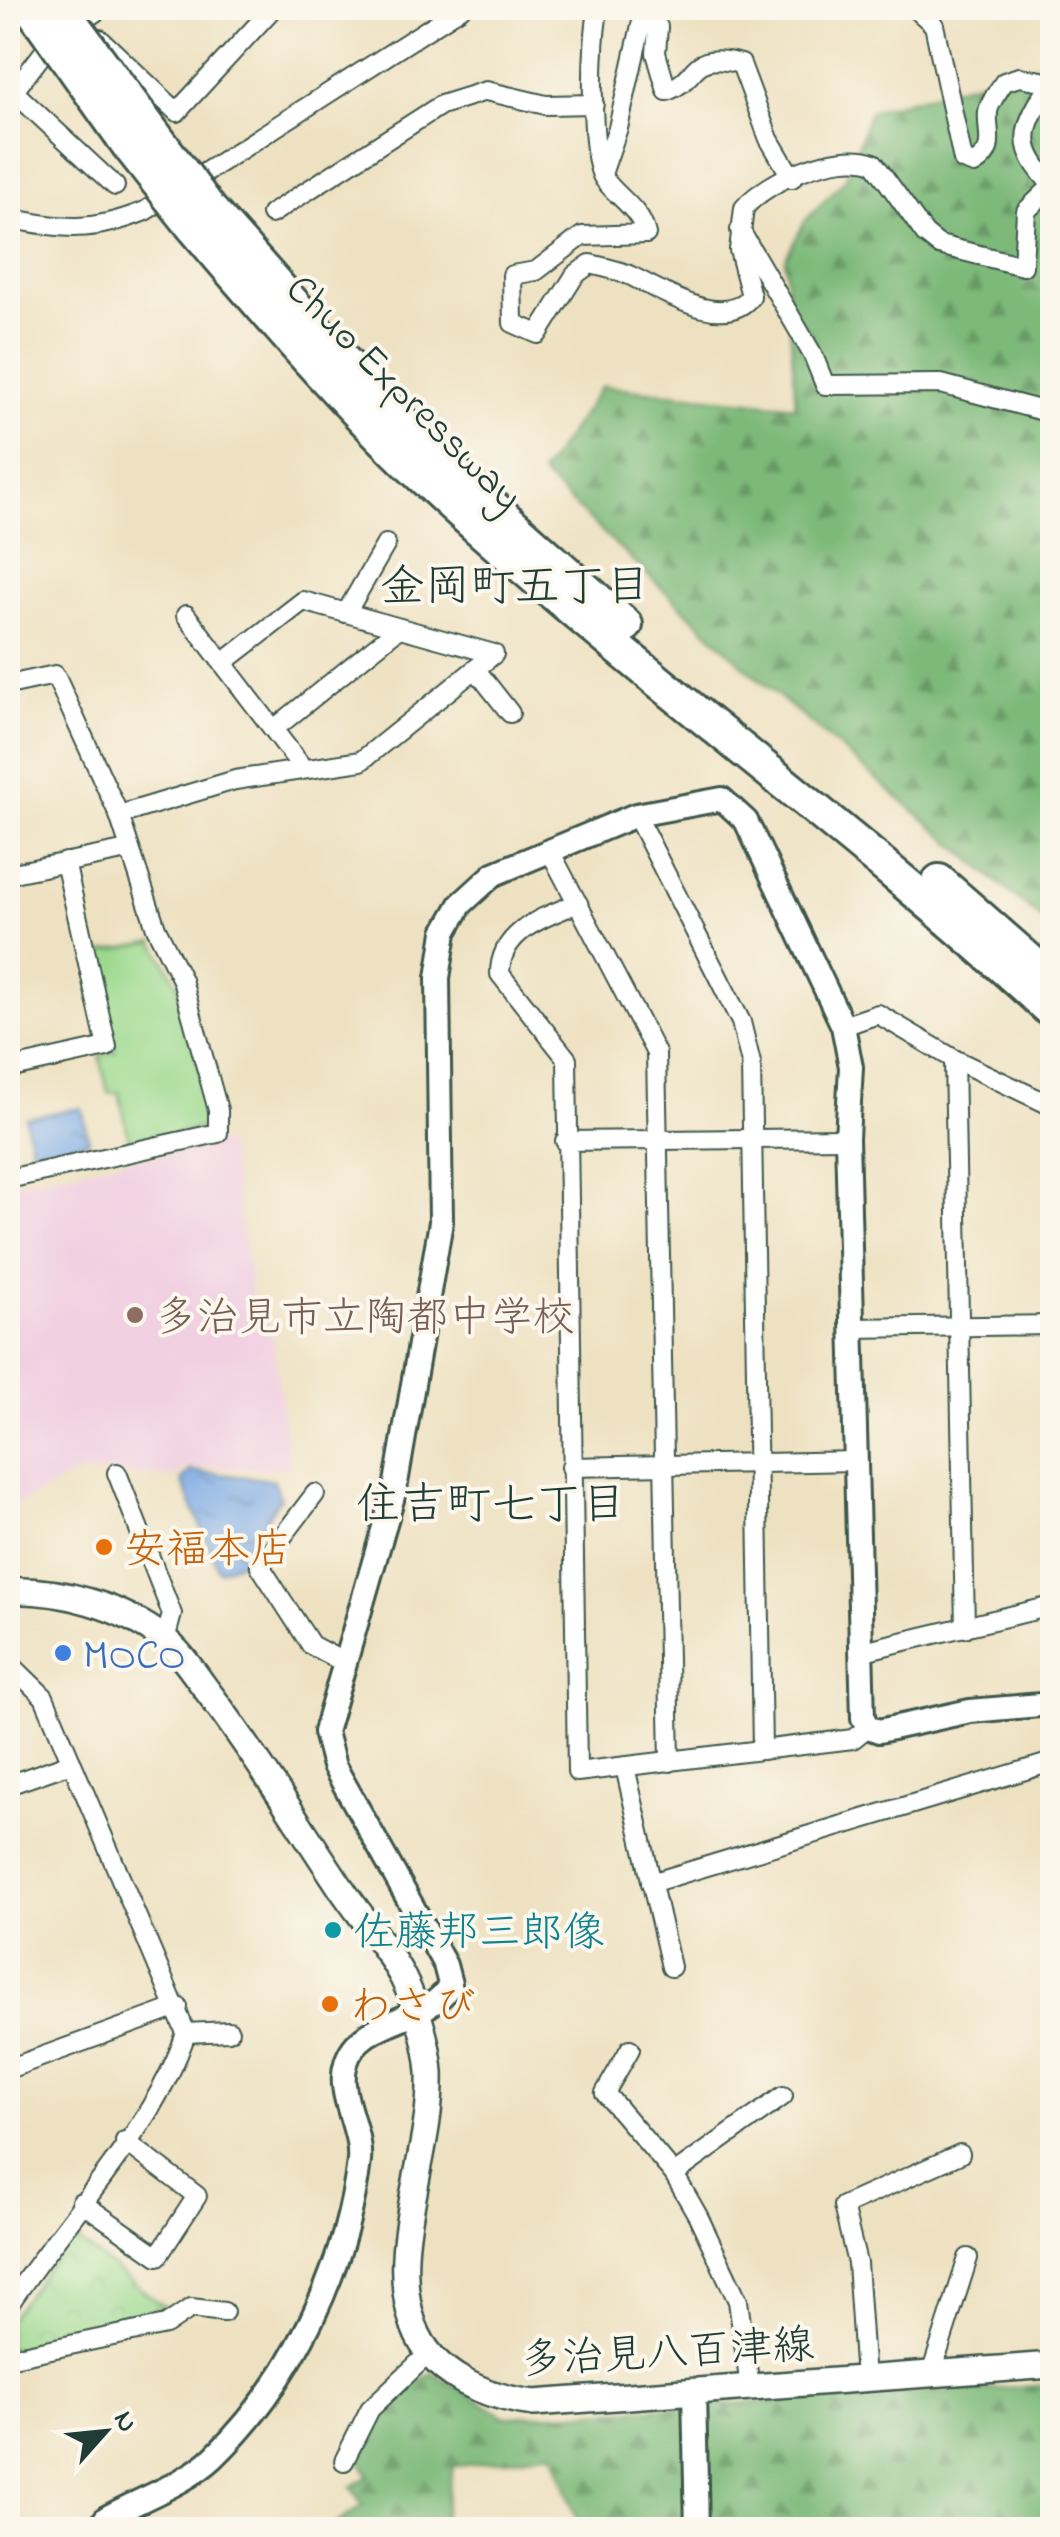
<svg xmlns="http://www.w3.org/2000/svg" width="1060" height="2537" font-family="'Indie Flower','Klee One',sans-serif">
	<defs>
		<pattern id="forest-firs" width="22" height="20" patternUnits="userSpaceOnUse" patternTransform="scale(2.5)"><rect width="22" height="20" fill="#7db979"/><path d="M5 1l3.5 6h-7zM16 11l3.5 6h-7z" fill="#669864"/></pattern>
		<pattern id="park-crowns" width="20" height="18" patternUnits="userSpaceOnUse" patternTransform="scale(2.5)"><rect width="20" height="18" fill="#9cd98e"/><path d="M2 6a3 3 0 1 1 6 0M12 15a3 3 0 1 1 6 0" fill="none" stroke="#86bb7b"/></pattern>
		<pattern id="water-ripples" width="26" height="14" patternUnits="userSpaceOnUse" patternTransform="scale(2.5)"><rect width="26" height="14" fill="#7aa9e4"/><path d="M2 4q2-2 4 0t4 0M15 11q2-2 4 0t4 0" fill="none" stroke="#638bba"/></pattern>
	</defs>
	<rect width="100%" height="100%" fill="#fbf7ec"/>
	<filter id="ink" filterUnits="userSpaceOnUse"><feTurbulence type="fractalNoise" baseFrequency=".01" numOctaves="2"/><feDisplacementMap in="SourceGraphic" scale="20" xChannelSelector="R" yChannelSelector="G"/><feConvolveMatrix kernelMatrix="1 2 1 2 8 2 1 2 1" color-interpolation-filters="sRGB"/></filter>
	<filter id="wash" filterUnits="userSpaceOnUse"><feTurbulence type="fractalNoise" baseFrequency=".0048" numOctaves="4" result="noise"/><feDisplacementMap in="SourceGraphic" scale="40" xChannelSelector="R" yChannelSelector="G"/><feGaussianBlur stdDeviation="2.25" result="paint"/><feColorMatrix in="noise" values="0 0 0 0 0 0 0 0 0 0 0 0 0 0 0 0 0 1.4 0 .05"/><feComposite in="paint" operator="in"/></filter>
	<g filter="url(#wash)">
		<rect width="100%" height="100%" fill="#eee1c1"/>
		<polygon fill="#f1d0e2" points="219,1141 228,1148 254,1303 272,1328 289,1468 182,1468 179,1477 80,1472 8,1509 8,1185"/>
		<polygon fill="#9cd98e" stroke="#5e8b61" stroke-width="2.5" points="154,942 177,983 211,1113 207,1127 130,1144 119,1092 108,1093 100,1056 116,1052 95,954"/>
		<g fill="url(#forest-firs)" stroke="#4e7b56" stroke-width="2.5">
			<polygon points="1052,57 1052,928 755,676 541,474 602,386 796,406 785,259 806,220 846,178 870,111 1045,63"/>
			<path d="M 433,2373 L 506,2417 L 1052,2385 L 1052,2529 L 580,2529 L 553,2452 L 453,2467 L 441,2529 L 327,2530 L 363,2505 L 351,2487 L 368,2476 L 358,2457 C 378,2405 384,2399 433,2373 Z"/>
		</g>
		<path fill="url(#park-crowns)" stroke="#5e8b61" stroke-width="2.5" d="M 71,2236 L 169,2310 C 159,2323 138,2329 123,2324 L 8,2351 L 8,2321 Z"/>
		<g fill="url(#water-ripples)" stroke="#4c738c" stroke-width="2.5">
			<polygon points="82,1108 89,1141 32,1152 25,1118"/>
			<polygon points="190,1471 274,1480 280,1498 252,1541 237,1551 247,1559 219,1571 182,1481"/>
		</g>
	</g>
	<g filter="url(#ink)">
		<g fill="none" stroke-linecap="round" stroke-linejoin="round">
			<g stroke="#3e5649" stroke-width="22">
				<g id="minor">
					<path d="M 599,8 C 591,36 589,158 604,179 C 619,199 640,209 646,234 L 582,236 L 536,271 L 512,275 L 513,323 L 538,334 L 575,275 L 590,264 C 603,267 617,270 629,275 C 658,288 723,333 751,296 L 739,250 L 744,208 C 767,180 839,149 874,163 L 925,234 L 939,245 L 1023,266 L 1026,211 L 1052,186"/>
					<path d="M 915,8 L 934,25 L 963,160 L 974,164 C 998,150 986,133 988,112 C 989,103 999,90 1004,82 L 1019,77 L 1042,81 L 1047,89 C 1020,131 1017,148 1052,185"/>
					<polyline points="100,39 177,112 273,8"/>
					<polyline points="12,90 115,186"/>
					<polyline points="8,99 50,44 101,8"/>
					<path d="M 603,171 L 618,128 L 642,21 L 658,27 L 656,53 L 667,91 C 702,78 687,50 741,64 L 769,139 L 792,178"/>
					<polyline points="271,214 441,105 486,91 546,105 594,104"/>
					<path d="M 8,218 C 64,229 91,233 145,211 L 461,8"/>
					<polyline points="740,230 813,355 825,385 941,384 1043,411 1052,404"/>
					<polyline points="346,613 386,544"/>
					<polyline points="186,615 302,767"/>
					<polyline points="477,671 510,713"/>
					<polyline points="8,685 55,675 119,815 156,928 182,980 218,1110 218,1133 8,1179"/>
					<polyline points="274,729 399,628"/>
					<polyline points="119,815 235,780 361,761 494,654 303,601 223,663"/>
					<polyline points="636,815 741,1022 751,1063 762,1750"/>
					<polyline points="550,851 656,1053 670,1762"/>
					<polyline points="8,874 128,850"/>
					<path d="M 578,903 C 545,917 500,930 500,974 L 567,1059 L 577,1772 L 853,1739 L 868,1727"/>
					<polyline points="843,1026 878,1014 954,1059 965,1628"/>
					<polyline points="954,1059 1052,1106"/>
					<polyline points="8,1069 107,1047 65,862"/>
					<polyline points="565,1141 847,1138"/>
					<polyline points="853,1328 1052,1325"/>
					<polyline points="571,1467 856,1461"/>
					<polyline points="117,1473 172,1614 165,1640"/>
					<polyline points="315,1494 260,1566 311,1645 343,1662"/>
					<polyline points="859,1652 1052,1606"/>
					<path d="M 8,1662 L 44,1697 L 186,2033 C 156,2126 62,2223 8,2306"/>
					<polyline points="625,1767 671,1967"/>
					<polyline points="8,1785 71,1763"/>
					<polyline points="651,1883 1052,1762"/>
					<polyline points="186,2033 229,2031"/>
					<polyline points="630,2049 605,2093 674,2174 698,2216 738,2301 750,2387"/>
					<polyline points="8,2069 178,2007"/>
					<polyline points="674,2174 783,2096"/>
					<polyline points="81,2202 158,2256 197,2196 125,2141"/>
					<polyline points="8,2358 166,2325 191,2308 224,2312"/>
					<polyline points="931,2374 968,2258"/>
					<polyline points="865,2379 857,2263 843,2206 960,2154"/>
					<polyline points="344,2461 370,2409 428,2354"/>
				</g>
			</g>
			<g stroke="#3e5649" stroke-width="28">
				<g id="tertiary">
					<polyline points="694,2392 697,2530"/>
					<path d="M 98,2530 L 106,2518 C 140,2499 185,2484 213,2458 C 292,2382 346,2269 359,2161 C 362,2128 336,2095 346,2063 C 359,2016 432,2023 450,1984 L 445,1965 L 334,1766 L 325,1732 L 395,1489 L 441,1222 L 438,978 L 445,932 L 461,904 L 494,874 L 636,815 L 722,799 L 746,821 L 843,1026 L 851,1067 L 847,1138 L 863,1718 L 868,1727 L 879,1731 L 970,1711 L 1052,1704"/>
				</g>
			</g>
			<g stroke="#3e5649" stroke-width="30">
				<path id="secondary" d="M 8,1591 C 60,1589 122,1606 164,1639 C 183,1654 197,1678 212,1697 C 257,1757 297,1822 339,1885 C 359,1915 386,1945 403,1978 C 416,2004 428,2043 430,2072 C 433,2155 385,2247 414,2326 C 432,2376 486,2397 534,2403 L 1052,2365"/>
			</g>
			<g stroke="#3e5649" stroke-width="38">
				<g id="motorway">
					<polyline points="209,208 353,371 437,457 626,625"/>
					<path d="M 193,227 C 266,313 341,400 423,478 C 624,666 850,825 1052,1012"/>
					<polyline points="939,881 1052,980"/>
				</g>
			</g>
			<use href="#minor" stroke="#fff" stroke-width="18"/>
			<use href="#tertiary" stroke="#fff" stroke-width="22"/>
			<use href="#secondary" stroke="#fff" stroke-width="25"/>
			<use href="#motorway" stroke="#fff" stroke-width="32"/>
			<g stroke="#3e5649" stroke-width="38" stroke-linecap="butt">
				<g id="motorway-bridge">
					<polyline points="31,8 128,145 193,227"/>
					<polyline points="61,8 209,208"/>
				</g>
			</g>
			<use href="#motorway-bridge" stroke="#fff" stroke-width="32"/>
		</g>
	</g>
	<circle fill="#8d6e63" stroke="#fbf7ec" stroke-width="4" cx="135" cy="1315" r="10"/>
	<g fill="#e8710a" stroke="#fbf7ec" stroke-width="4">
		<circle cx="104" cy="1547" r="10"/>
		<circle cx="330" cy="2004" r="10"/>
	</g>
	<circle fill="#3f7fe0" stroke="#fbf7ec" stroke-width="4" cx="63" cy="1653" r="10"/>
	<circle fill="#0f9aa8" stroke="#fbf7ec" stroke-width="4" cx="333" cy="1930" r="10"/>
	<g text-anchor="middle" stroke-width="8" stroke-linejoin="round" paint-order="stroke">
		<g font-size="42" fill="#1f3d34" stroke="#fbf7ec">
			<text transform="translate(406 391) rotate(45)" y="15">Chuo Expressway</text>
			<text transform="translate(667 2350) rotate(-3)" y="15">多治見八百津線</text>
		</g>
		<g font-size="42" fill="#785e54" stroke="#fbf7ec" text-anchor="start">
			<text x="155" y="1330">多治見市立陶都中学校</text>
		</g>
		<g font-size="42" fill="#c56008" stroke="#fbf7ec" text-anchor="start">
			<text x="124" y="1562">安福本店</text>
			<text x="350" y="2019">わさび</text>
		</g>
		<g font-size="42" fill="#366cbe" stroke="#fbf7ec" text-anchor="start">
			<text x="83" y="1668">MOCO</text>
		</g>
		<g font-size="42" fill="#0d838f" stroke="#fbf7ec" text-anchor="start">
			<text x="353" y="1945">佐藤邦三郎像</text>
		</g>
		<g font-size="45" fill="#1f3d34" stroke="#fbf7ec">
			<text x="515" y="600">金岡町五丁目</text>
			<text x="491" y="1518">住吉町七丁目</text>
		</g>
	</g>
	<rect width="1060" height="2537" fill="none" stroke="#fbf7ec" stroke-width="40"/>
	<g transform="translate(105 2432) rotate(63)" stroke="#fbf7ec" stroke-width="8" paint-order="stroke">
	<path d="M0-8L18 38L0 25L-18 38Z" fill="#1f3d34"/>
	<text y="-15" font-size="28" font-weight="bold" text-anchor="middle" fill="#1f3d34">N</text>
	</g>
</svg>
